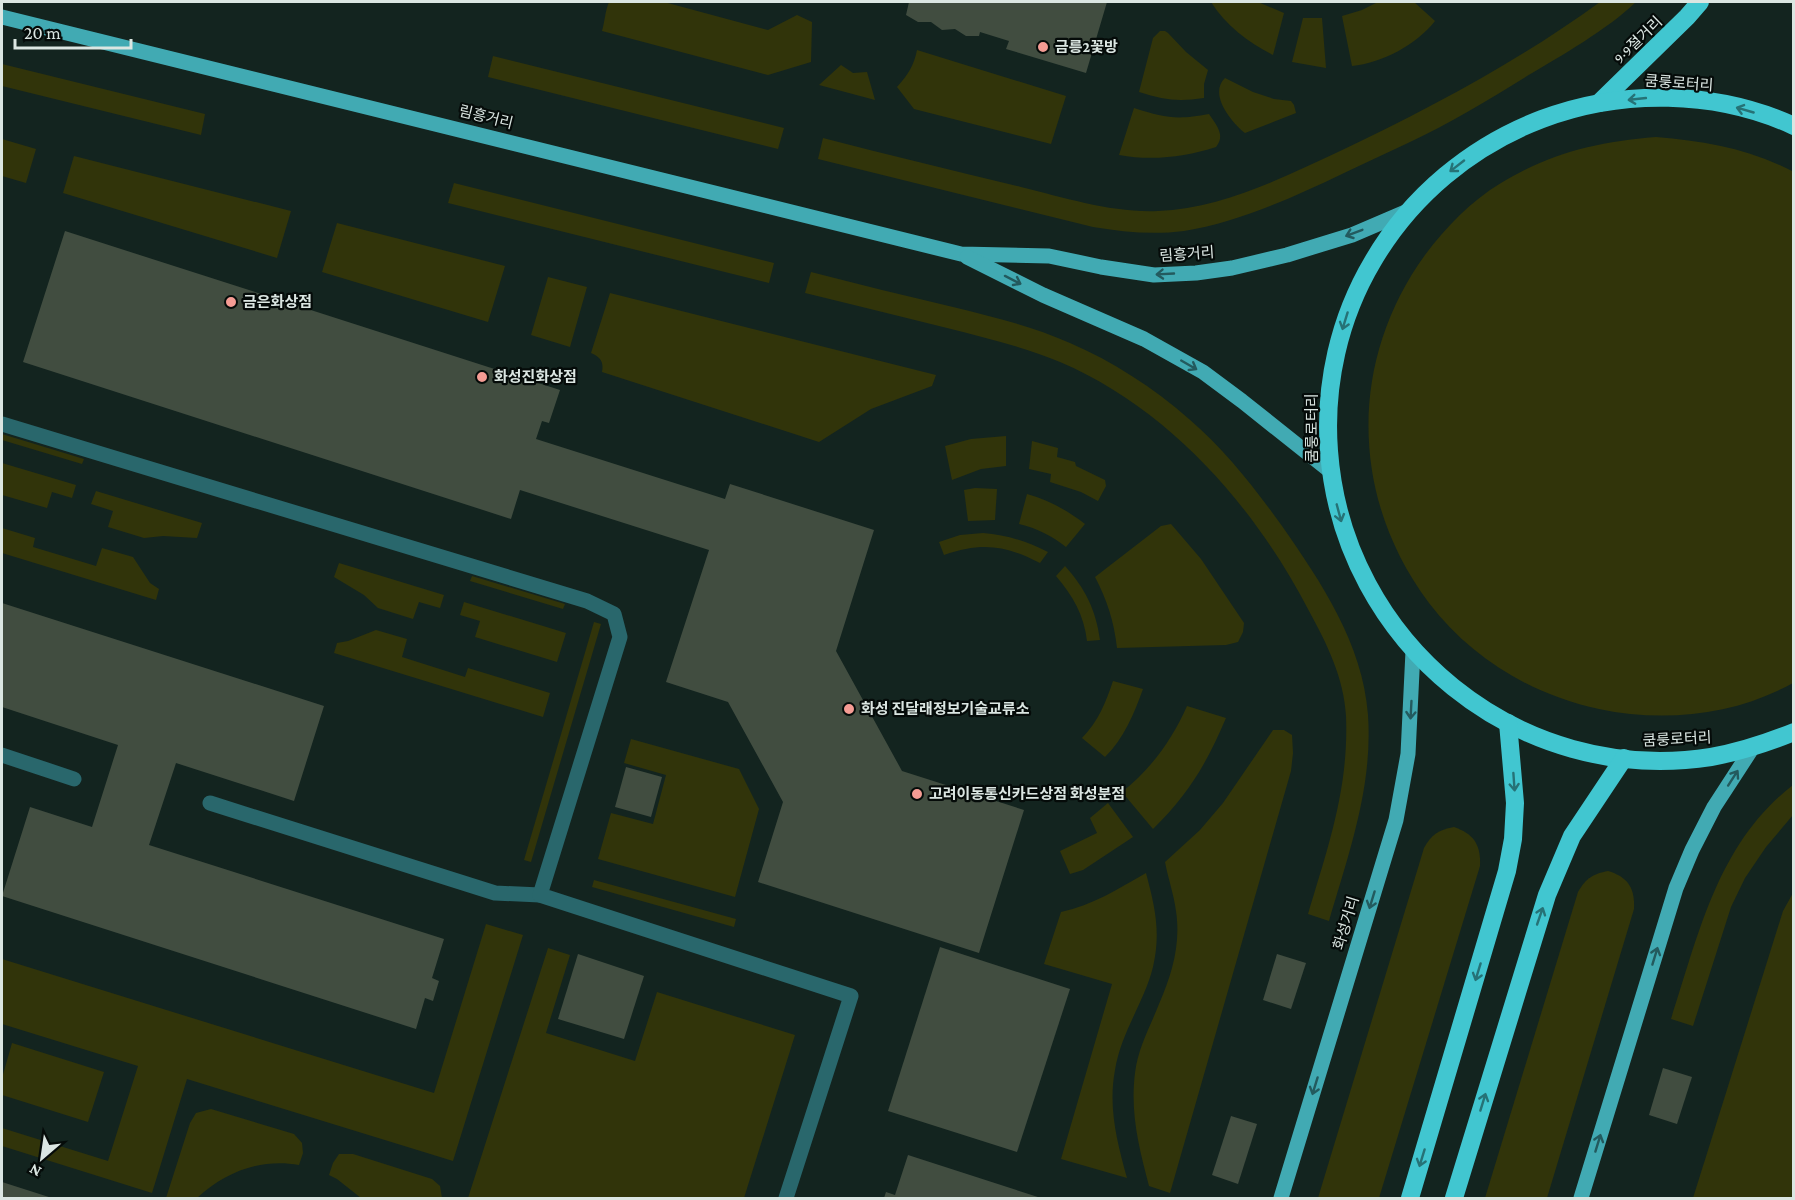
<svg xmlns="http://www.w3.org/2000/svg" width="1795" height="1200" font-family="'Crimson Pro','Noto Sans KR',serif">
	<rect width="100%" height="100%" fill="#13241f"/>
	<g fill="#31340a">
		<path d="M 609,2 L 664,2 L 768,30 L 797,15 L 812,22 L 811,62 L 768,75 L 602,31 C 605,21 605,11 609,2 Z"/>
		<path d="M 1211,2 L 1258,2 L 1284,13 L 1273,55 C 1248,42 1226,26 1211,2 Z"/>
		<path d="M 1378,2 L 1414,2 L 1435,21 C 1416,45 1382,63 1352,66 L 1342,16 L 1362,10 Z"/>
		<path d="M 1600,2 L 1636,2 C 1608,29 1561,56 1527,76 C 1508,88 1488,100 1469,111 C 1428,135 1384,154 1342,174 C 1294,197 1237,223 1184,231 C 1153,235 1123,232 1093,227 L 818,159 L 823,138 C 889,155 955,171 1021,187 C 1066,198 1112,213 1158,211 C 1221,209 1282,178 1338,152 C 1429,109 1519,61 1600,2 Z"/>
		<polygon points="1303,18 1322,18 1326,68 1292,62"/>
		<path d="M 1160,31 L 1165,31 L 1168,33 L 1186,52 L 1208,70 L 1204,84 L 1204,98 C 1178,102 1164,100 1139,92 L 1153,38 Z"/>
		<path d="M 917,50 L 1066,96 L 1051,144 L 914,109 L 897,87 C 908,75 914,65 917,50 Z"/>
		<polygon points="493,56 784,128 778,149 488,77"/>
		<polygon points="2,64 205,114 201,135 2,86"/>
		<polygon points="841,65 853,73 867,72 875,100 819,85"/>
		<path d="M 1225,78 L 1253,92 L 1274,99 L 1291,101 L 1294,105 L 1296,113 L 1245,133 C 1232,123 1208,94 1225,78 Z"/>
		<path d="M 1134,108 C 1165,118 1177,120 1209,114 C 1216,125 1226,135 1216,147 C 1185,157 1152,161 1119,155 Z"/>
		<path d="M 1656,137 C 1705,141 1750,149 1794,172 L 1793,683 C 1735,715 1665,723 1599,709 C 1532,695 1471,658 1429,603 C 1350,498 1348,361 1425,255 C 1446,227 1471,201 1501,183 C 1552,152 1598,142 1656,137 Z"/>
		<polygon points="2,139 36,149 26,183 2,176"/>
		<polygon points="74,156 291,211 277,258 63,193"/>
		<polygon points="454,183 774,263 769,283 448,203"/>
		<polygon points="337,223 505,266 488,322 322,272"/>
		<path d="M 811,272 C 858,284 906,296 953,307 C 993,317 1032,326 1070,343 C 1112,361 1154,388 1189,419 C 1225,450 1254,487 1282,526 C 1321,582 1363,644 1368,715 C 1373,786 1349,853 1329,921 L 1308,914 C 1328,847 1349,788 1346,716 C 1344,678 1327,644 1309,611 C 1255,507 1170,409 1060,362 C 1024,347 986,338 947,328 C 900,316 853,305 805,293 Z"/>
		<polygon points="548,277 587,287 570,347 531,335"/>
		<path d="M 610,293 L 936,375 L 932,386 L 871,409 L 819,442 L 602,372 C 604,361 600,357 591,353 Z"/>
		<polygon points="2,434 84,459 82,464 2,440"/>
		<polygon points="1006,436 1006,466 981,469 952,480 945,446 971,439"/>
		<polygon points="1032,441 1058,448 1057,457 1075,462 1076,466 1105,480 1106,486 1098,501 1081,492 1050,482 1051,474 1029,469"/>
		<polygon points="2,463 76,485 72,498 52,492 47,508 2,495"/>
		<polygon points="975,488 997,489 995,520 968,521 964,490"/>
		<polygon points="96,491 202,523 197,538 163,536 144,538 108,527 113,511 91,504"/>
		<path d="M 1027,494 C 1048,500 1067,510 1085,524 L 1066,547 C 1052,536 1037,528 1019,524 Z"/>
		<path d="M 1171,524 L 1201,559 L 1244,623 L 1243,632 L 1238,642 L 1226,645 L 1117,648 C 1114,621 1107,600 1095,577 L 1161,526 Z"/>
		<polygon points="2,528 35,538 33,547 96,566 102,548 133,557 150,583 159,589 156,600 2,553"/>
		<path d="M 983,533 C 1007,535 1026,541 1048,552 L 1040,563 C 1005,545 982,542 944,555 L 939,542 L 960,535 Z"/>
		<polygon points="339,563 444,595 440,608 419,602 413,619 378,608 364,595 334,577"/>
		<path d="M 1065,566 C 1085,588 1096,610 1100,640 L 1087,641 C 1084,615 1073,596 1056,576 Z"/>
		<polygon points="472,576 565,604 563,609 470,581"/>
		<polygon points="464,602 566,633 557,662 475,637 480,621 460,615"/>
		<polygon points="594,622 601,624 531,862 524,860"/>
		<polygon points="376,630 407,639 402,657 465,677 468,668 550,693 543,717 334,653 337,643 348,641"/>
		<path d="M 1113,681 L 1143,689 C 1134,714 1124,738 1105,757 L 1082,738 C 1098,722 1106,702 1113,681 Z"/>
		<path d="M 1187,706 L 1226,718 C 1207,763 1188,795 1153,829 L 1122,792 C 1151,769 1172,740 1187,706 Z"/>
		<path d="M 1273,730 L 1284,730 L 1292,735 L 1293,753 L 1291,771 L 1170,1193 L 1149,1186 C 1139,1148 1130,1113 1135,1073 C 1138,1048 1150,1027 1159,1004 C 1172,974 1181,944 1176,911 C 1174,895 1168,878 1165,862 L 1200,830 L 1223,803 Z"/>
		<polygon points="631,739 739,769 759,809 735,897 598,859 611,813 653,824 666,775 624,763"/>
		<path d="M 1793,785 L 1793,815 L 1766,847 L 1745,878 L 1731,907 L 1693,1026 L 1671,1019 C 1699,933 1718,843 1793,785 Z"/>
		<polygon points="1108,803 1133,837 1083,870 1070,874 1060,851 1097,833 1090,818"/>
		<path d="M 1454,827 C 1474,834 1481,845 1480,866 L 1379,1198 L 1318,1198 L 1424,848 C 1431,835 1438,830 1454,827 Z"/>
		<path d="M 1608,871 C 1628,877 1635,888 1634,909 L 1547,1198 L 1485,1198 L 1578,892 C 1586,878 1593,874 1608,871 Z"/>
		<path d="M 1146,873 C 1155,907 1161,932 1153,967 C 1144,1003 1121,1032 1115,1070 C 1108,1107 1117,1142 1127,1178 L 1061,1159 L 1112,984 L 1044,964 L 1061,912 C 1093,905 1118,889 1146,873 Z"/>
		<polygon points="594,880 736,919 734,927 592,887"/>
		<polygon points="1793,893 1793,1198 1693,1198 1783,911"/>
		<polygon points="486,924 523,935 453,1161 187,1079 152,1193 2,1146 2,1128 108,1161 138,1066 2,1024 2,959 434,1093"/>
		<polygon points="548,948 570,955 546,1033 635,1061 657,992 795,1035 744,1198 468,1198"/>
		<polygon points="12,1043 104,1072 88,1122 2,1095 2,1078"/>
		<path d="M 211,1109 L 294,1134 L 302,1143 L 303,1153 L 299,1165 C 261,1158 225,1172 197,1198 L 166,1198 L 190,1123 L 196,1113 Z"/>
		<polygon points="339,1154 353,1154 432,1179 440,1186 442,1198 361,1198 337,1179 329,1175 333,1163"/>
	</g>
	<g fill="#414d40">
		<polygon points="909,2 1107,2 1086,73 1006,49 1009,41 980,32 979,36 966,36 955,29 942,30 931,22 918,22 906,15"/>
		<polygon points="65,231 560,390 549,423 542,421 536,439 725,499 730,484 874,530 836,651 902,771 1024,810 979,953 758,882 783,802 728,702 666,682 709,550 520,490 511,519 23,362"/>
		<polygon points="2,603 324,706 294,801 176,763 149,845 444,939 432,978 439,981 433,1001 425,998 416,1029 2,896 30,807 92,827 118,745 2,707"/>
		<polygon points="626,767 662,777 651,817 615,807"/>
		<polygon points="940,947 1070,989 1017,1152 888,1111"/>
		<polygon points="578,954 644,976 624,1039 558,1019"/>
		<polygon points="1277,954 1306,963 1291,1009 1263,1000"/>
		<polygon points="1663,1068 1692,1077 1677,1124 1649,1115"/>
		<polygon points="1231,1116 1257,1124 1238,1184 1212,1175"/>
		<polygon points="908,1155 1041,1198 884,1198 886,1192 895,1195"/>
		<polygon points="2,1182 52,1198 2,1198"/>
	</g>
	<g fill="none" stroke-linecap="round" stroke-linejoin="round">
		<g stroke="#29676c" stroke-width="15">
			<polyline points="2,755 74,779"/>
			<polyline points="210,803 495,893 540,895"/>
		</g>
		<polyline stroke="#29676c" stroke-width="15" points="2,424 587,601 614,614 620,637 540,895 851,996 786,1198"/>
		<g stroke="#41aab3" stroke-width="15">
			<polyline points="2,17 961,254 1049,256 1101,267 1154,275 1196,273 1232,268 1287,255 1352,235 1408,211"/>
			<polyline points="967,257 1043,295 1144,339 1203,372 1242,401 1330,471"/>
			<polyline points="1281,1198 1396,820 1408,754 1413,651"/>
			<polyline points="1581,1198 1676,888 1692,850 1714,807 1753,747"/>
		</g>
		<g stroke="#41c6d0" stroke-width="18">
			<polyline points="1599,103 1687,17 1700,2"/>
			<path d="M 1794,126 C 1716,90 1621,89 1542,119 C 1471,146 1411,196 1373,261 C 1339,318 1324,385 1329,451 C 1343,643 1519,787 1711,757 C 1739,752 1767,743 1794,732"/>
			<polyline points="1410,1198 1507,871 1513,839 1515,803 1508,723"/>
			<polyline points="1454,1198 1547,895 1572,836 1624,758"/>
		</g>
	</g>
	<defs><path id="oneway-shaft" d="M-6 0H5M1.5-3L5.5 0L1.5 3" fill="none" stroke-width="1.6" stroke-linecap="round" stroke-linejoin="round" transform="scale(1.5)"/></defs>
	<g stroke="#267276">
		<use href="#oneway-shaft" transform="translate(1637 99) rotate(174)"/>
		<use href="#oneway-shaft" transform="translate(1745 110) rotate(-164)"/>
		<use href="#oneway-shaft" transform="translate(1457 166) rotate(142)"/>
		<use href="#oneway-shaft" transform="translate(1345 321) rotate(107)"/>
		<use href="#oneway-shaft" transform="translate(1339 513) rotate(75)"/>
		<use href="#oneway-shaft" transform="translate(1514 782) rotate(86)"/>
		<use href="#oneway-shaft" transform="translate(1540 916) rotate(-71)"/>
		<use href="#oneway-shaft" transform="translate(1478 972) rotate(107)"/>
		<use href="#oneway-shaft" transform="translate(1483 1102) rotate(-73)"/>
		<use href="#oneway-shaft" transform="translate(1422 1158) rotate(107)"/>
	</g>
	<g stroke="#235a5e">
		<use href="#oneway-shaft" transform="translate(1354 233) rotate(159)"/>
		<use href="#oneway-shaft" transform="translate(1165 274) rotate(177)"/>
		<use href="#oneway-shaft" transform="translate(1013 280) rotate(27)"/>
		<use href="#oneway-shaft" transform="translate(1189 365) rotate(30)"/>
		<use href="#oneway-shaft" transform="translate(1411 710) rotate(93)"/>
		<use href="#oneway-shaft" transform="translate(1733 778) rotate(-57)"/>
		<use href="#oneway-shaft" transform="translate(1372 900) rotate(107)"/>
		<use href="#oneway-shaft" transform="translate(1655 956) rotate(-73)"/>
		<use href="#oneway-shaft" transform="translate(1315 1086) rotate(107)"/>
		<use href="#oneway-shaft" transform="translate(1598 1143) rotate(-73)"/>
	</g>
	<g fill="#f59c94" stroke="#050b09" stroke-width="2">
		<circle cx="1043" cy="47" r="6"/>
		<circle cx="231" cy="302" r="6"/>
		<circle cx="482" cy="377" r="6"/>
		<circle cx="849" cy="709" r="6"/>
		<circle cx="917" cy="794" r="6"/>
	</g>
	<g text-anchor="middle" stroke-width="4.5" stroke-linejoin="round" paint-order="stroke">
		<g font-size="15" fill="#dbe6e2" stroke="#050b09">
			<text transform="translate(1638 40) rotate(-44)" y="5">9·9절거리</text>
			<text transform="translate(1679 83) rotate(4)" y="5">쿰룽로터리</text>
			<text transform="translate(486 117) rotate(14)" y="5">림흥거리</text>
			<text transform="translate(1187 254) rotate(-4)" y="5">림흥거리</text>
			<text transform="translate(1312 428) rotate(-90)" y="5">쿰룽로터리</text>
			<text transform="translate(1677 739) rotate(-3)" y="5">쿰룽로터리</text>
			<text transform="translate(1346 923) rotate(-73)" y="5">화성거리</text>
		</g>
		<g font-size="15" font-weight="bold" fill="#dbe6e2" stroke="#050b09" text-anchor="start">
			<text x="1055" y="52">금릉2꽃방</text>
			<text x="243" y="307">금은화상점</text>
			<text x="494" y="382">화성진화상점</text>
			<text x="861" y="714">화성 진달래정보기술교류소</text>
			<text x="929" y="799">고려이동통신카드상점 화성분점</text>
		</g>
	</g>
	<rect width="1795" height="1200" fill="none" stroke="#dbe6e2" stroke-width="6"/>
	<g transform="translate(42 1158) rotate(209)" stroke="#050b09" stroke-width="4.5" paint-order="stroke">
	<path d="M0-4.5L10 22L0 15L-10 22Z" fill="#dbe6e2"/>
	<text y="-9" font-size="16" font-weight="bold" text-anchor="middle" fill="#dbe6e2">N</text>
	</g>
	<path d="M15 39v9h116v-9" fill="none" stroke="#dbe6e2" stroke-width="3"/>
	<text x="24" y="39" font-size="18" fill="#dbe6e2" stroke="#050b09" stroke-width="4.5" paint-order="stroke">20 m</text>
</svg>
